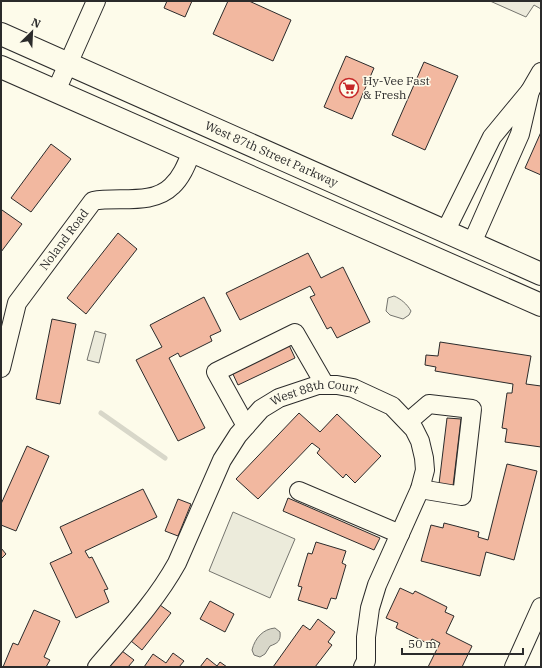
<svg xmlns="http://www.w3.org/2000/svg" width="542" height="668" font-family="'IBM Plex Serif',serif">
	<rect width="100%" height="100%" fill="#fdfbea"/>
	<g fill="#ecebdb" stroke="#74746e">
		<path d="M 394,296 C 401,299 407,304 411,311 L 409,315 L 403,319 L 390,315 L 386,311 L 388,298 Z"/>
		<polygon points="95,331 106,334 99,363 87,360"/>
		<polygon points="233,512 295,539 270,598 209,571"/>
	</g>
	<polygon fill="#eceadb" stroke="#74746e" points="490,1 541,1 541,9 534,5 526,17"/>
	<path fill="#d8d7c9" stroke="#74746e" d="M 275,628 L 280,632 C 281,641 278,643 270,646 L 265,654 L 260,657 L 254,655 L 252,650 C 255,638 263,629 275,628 Z"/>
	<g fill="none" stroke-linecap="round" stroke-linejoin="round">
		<polyline stroke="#d8d7c9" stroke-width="5" points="101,413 165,458"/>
	</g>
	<g fill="#f2b8a0" stroke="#2b2b2b">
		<polygon points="167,1 192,1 185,17 164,8"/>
		<polygon points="228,1 249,1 291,20 273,61 213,34"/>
		<polygon points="346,56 374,68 352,119 324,107"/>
		<polygon points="424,62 458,76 425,150 392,135"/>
		<polygon points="541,132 541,175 525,168"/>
		<polygon points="51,144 71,159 31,212 11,198"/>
		<polygon points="2,210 22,224 1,252 1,211"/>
		<polygon points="118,233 137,249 86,314 67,298"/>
		<polygon points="308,253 321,278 343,267 370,322 337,338 331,327 327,329 310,297 315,295 310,286 240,320 226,293"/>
		<polygon points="204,297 221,331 210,336 212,341 180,357 178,353 169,358 205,428 178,441 136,360 162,347 150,325"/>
		<polygon points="52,319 76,324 60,404 36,399"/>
		<polygon points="440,342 531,356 526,384 541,386 541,447 505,442 507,429 502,428 507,393 512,393 513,384 435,371 436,367 425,365 426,355 438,356"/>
		<polygon points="289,345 295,358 238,385 232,372"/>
		<polygon points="299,413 320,432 337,414 381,456 355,483 346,474 343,478 317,453 320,449 312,443 258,499 236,479"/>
		<polygon points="447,418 461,419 453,486 439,484"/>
		<polygon points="27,446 49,456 16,531 1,525 1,504"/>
		<polygon points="507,464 537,471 514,560 486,552 480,576 421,561 431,525 443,528 444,523 479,532 478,537 488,540"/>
		<polygon points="143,489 157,517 85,551 89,558 92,557 108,589 104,590 109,602 76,618 50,563 72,553 60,527"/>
		<polygon points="288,498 380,538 374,550 283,511"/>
		<polygon points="178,499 191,504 178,536 165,531"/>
		<polygon points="316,542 346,551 342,563 346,565 336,599 331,598 327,609 298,600 302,587 298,586 308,553 312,554"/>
		<polygon points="1,548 6,554 1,559"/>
		<polygon points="400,588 413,594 415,591 447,607 445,612 454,616 446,633 472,646 462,667 428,667 440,643 432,639 429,644 396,628 398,623 386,618"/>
		<polygon points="210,601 234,614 225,632 200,619"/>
		<polygon points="160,605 171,613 142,650 131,641"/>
		<polygon points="34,610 60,621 44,657 50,660 46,667 3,667 13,643 18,645"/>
		<polygon points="318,619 335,632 328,642 332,645 315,667 273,667 303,625 310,630"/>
		<polygon points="122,651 134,660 128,667 109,667"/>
		<polygon points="173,653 184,661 179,667 144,667 153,654 166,663"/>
		<polygon points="207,658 217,666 220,662 227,667 200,667"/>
	</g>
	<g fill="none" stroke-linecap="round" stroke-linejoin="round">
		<g stroke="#2b2b2b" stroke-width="20">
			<g id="minor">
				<polyline points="56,91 96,1"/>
				<polyline points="530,91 541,72"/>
				<polyline points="445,232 492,137 530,91 520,134 472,243"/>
				<path id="s1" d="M 1,368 L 17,303 L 93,201 C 118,196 152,206 172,186 C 182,177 187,163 192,151"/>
				<polyline points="408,422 429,404 472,409 462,496 420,489"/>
				<polyline points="246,426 216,372 295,333 325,385"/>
				<polyline points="299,491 400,534"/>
				<path id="s2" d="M 97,667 C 126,633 156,601 177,563 L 222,460 L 238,435 L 261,409 L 279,398 L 318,385 L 337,385 L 353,388 L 392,406 L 414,429 L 420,441 L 424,458 L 425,470 L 420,489 L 377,585 L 370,608 L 366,637 L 366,661 L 363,667"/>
				<polyline points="514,667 541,607"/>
			</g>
		</g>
		<g stroke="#2b2b2b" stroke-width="24">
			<g id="major">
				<path id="s3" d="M 1,34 L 541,274"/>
				<polyline points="1,67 541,305"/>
			</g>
		</g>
		<use href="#minor" stroke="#fdfbea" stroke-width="18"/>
		<use href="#major" stroke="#fdfbea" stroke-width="22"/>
	</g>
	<defs>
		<g id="supermarket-ring" transform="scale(1)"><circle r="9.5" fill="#fdfbea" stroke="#c62828" stroke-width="1.5"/><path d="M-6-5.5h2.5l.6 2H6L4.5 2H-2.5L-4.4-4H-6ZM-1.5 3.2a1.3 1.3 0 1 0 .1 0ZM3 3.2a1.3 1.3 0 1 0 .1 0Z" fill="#c62828"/></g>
	</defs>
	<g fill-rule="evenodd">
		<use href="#supermarket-ring" x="349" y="88"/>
	</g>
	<g text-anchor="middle" stroke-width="3" stroke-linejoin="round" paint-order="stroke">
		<g font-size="12" fill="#2b2b2b" stroke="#fdfbea" text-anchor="start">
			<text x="363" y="85">Hy-Vee Fast<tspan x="363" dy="14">&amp; Fresh</tspan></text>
		</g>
		<g font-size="12" fill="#2b2b2b" stroke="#fdfbea">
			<text dy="4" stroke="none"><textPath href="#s3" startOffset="296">West 87th Street Parkway</textPath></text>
			<text dy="4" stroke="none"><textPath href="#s1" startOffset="146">Noland Road</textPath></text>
			<text dy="4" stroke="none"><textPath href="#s2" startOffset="366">West 88th Court</textPath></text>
		</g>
	</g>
	<rect width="542" height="668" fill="none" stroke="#2b2b2b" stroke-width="4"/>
	<g transform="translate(32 32) rotate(24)" stroke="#fdfbea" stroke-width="3" paint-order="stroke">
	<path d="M0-3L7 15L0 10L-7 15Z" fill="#2b2b2b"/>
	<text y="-6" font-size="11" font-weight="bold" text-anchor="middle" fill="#2b2b2b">N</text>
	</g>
	<path d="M402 648v6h121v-6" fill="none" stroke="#2b2b2b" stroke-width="2"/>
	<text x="408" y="648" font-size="12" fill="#2b2b2b" stroke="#fdfbea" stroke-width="3" paint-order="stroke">50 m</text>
</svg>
